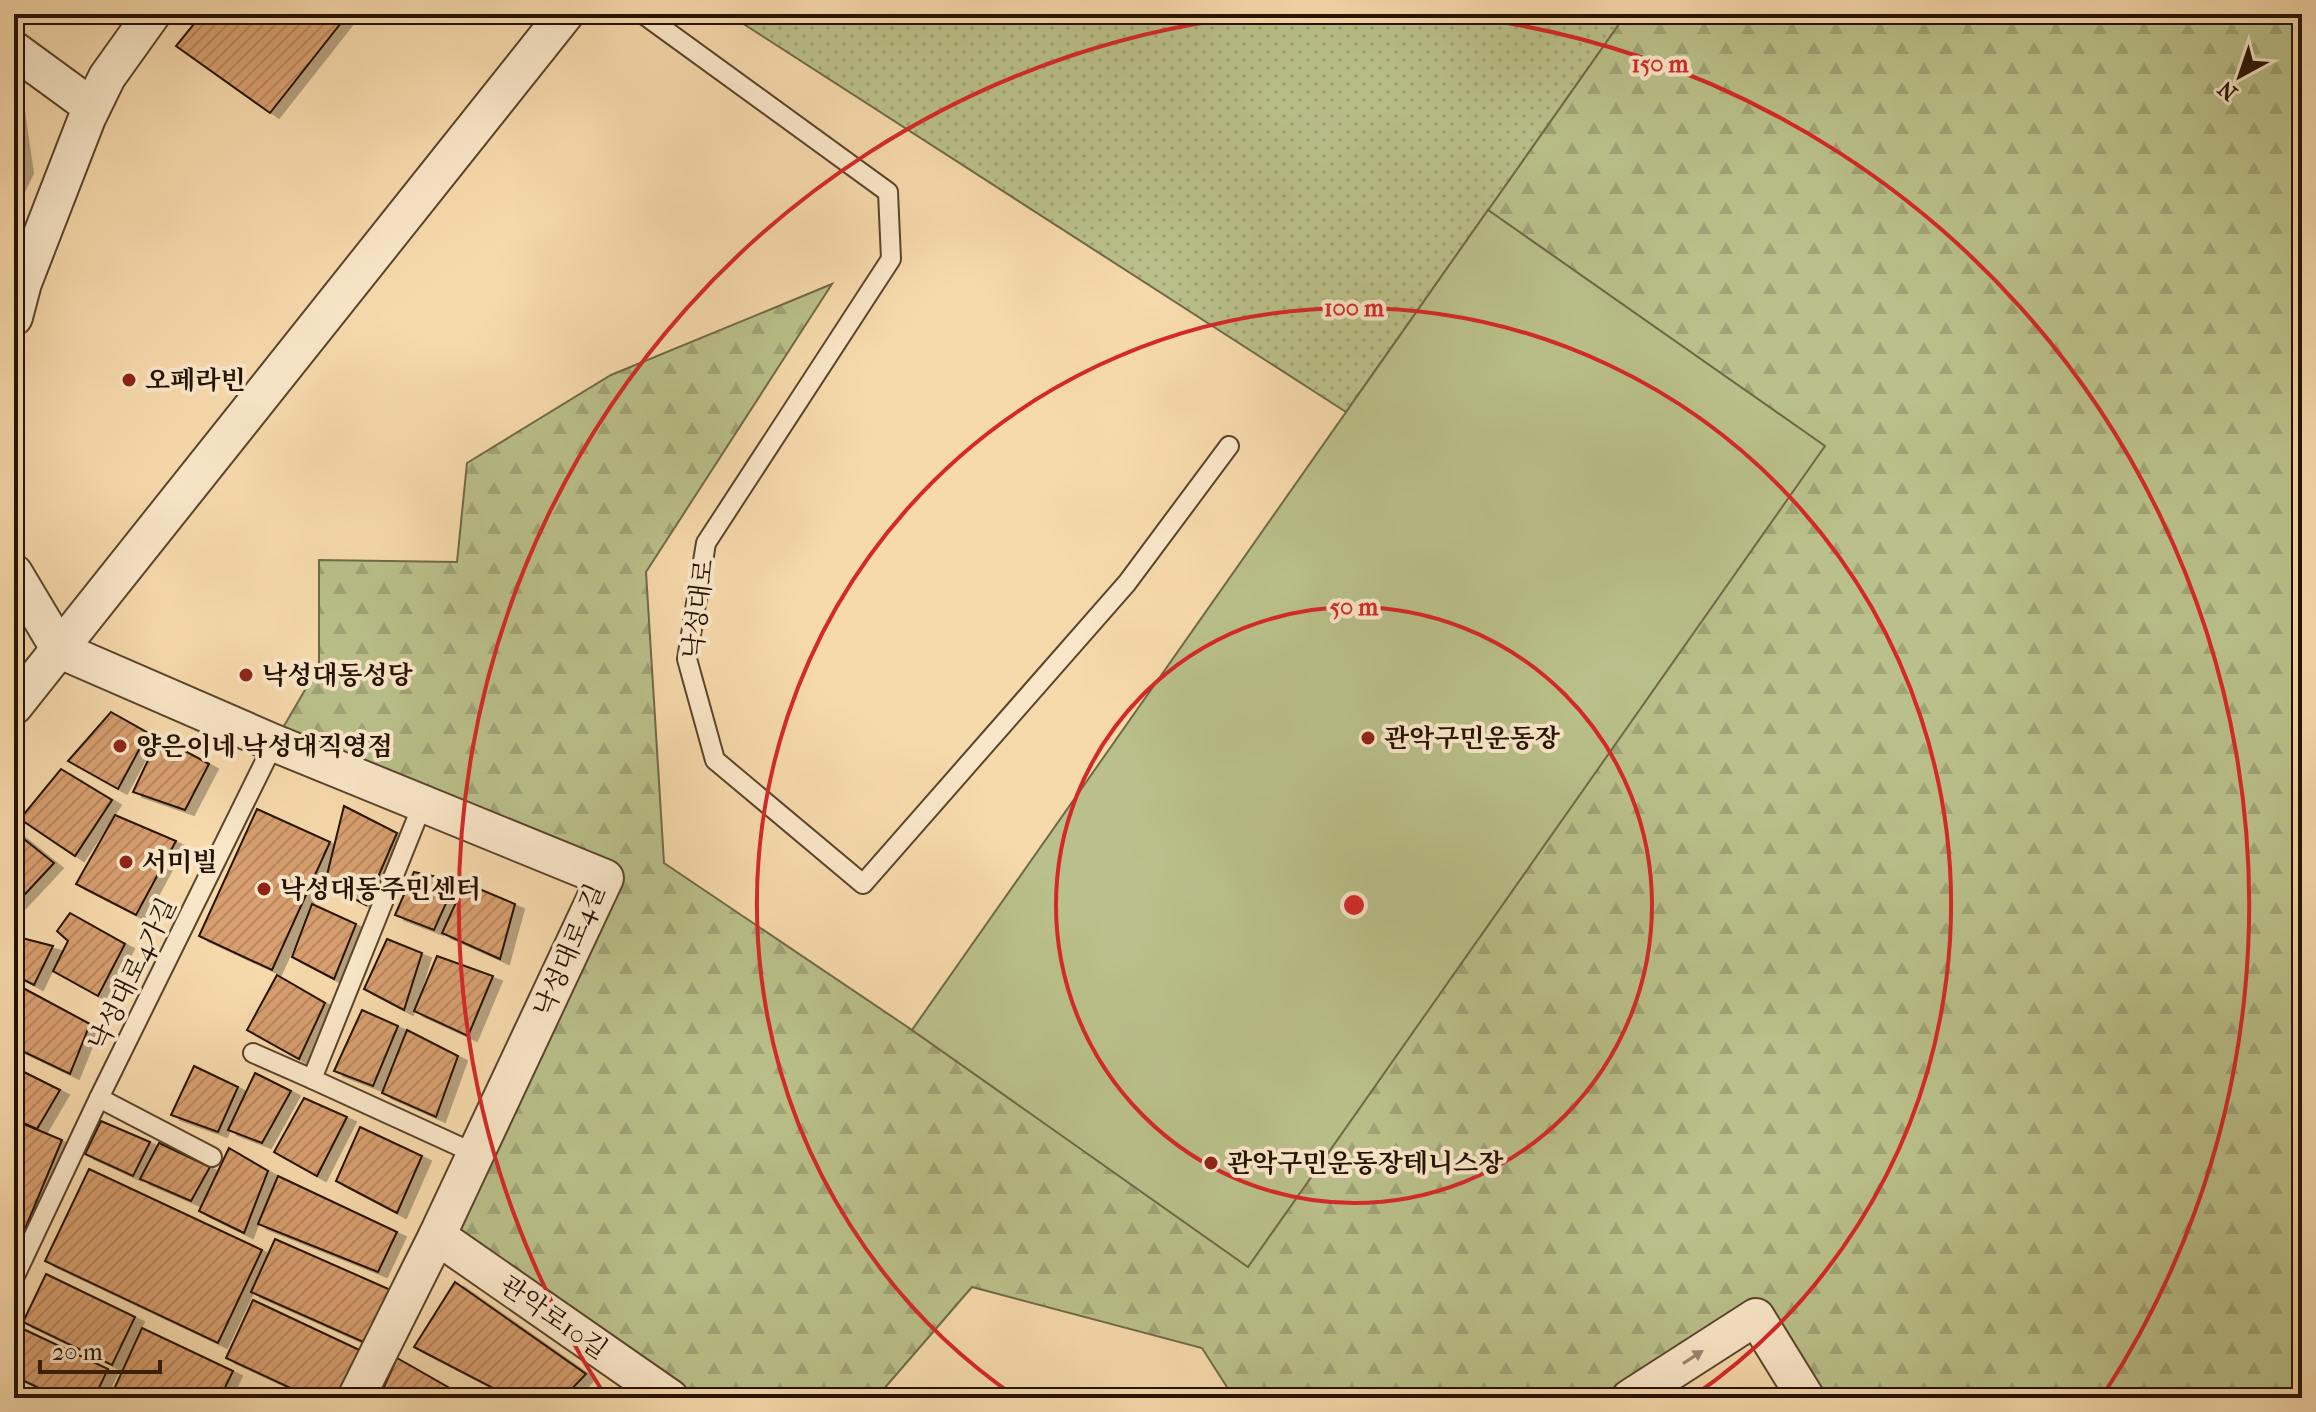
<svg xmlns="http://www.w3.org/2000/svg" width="2316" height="1412" font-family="'IM FELL French Canon','Noto Serif KR',serif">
	<defs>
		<pattern id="forest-firs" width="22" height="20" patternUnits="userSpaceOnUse" patternTransform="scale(2)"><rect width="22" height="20" fill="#bac08b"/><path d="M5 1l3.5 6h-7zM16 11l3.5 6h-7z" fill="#a0a476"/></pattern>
		<pattern id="park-dots" width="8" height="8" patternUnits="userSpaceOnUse" patternTransform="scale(2)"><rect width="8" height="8" fill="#bac08b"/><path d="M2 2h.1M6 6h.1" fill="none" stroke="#a0a476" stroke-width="1.8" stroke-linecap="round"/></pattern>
		<pattern id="building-hatch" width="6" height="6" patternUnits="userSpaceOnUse" patternTransform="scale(2)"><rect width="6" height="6" fill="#d89f70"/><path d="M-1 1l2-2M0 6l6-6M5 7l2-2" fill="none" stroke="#b9885f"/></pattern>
		<filter id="shadow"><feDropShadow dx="9" dy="5" stdDeviation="0" flood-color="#0004"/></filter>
	</defs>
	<rect width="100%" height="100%" fill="#f7daac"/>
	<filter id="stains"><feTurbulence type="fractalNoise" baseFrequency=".0025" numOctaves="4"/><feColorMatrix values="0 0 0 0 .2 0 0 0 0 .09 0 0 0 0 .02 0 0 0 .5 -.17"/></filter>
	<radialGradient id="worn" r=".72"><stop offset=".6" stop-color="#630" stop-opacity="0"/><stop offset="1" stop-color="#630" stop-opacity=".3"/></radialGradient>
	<polygon fill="url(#forest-firs)" stroke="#706946" stroke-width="2" points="1626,14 2302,14 2302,1398 1806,1398 1756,1317 1630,1398 1234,1398 1202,1348 972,1287 876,1398 670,1398 437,1236 605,878 274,743 319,666 319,560 457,562 467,463 611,375 832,284 646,572 664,863 912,1030 1248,1266 1824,446 1488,210"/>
	<polygon fill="url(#park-dots)" stroke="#706946" stroke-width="2" points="728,14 1626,14 1346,412"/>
	<polygon fill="#bac08b" stroke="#706946" stroke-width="2" points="1488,210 1825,446 1248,1267 912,1030"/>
	<g fill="url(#building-hatch)" stroke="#261200" stroke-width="2" filter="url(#shadow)">
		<polygon points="202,14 348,14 270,113 176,46"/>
		<polygon points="14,99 24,168 14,189"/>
		<polygon points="111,712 148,733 118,789 68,761"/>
		<polygon points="159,737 209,764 185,810 133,792"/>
		<polygon points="61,769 112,800 75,856 20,819"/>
		<polygon points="344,806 397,833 366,905 325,883"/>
		<polygon points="257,809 330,842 272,970 199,936"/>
		<polygon points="115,815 176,841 136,915 76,884"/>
		<polygon points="14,831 54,863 14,906"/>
		<polygon points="414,872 456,881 434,930 395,915"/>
		<polygon points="465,883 515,904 500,959 442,933"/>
		<polygon points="312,904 356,924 334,979 292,957"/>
		<polygon points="70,913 125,944 98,996 53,971 68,941 57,931"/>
		<polygon points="14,936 53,946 34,985 14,975"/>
		<polygon points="387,939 422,953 404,1010 364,989"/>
		<polygon points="437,956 493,976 468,1036 414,1011"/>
		<polygon points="277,975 325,1003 299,1059 247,1030"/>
		<polygon points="23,988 90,1024 70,1074 14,1047 14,1009"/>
		<polygon points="362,1010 398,1026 373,1086 334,1071"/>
		<polygon points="407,1030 458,1056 436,1117 382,1093"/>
		<polygon points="194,1066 238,1087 218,1132 171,1115"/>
		<polygon points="14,1067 60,1090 37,1129 14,1119"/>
		<polygon points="255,1073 291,1091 262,1143 228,1130"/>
		<polygon points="304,1098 347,1117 317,1176 274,1152"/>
		<polygon points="14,1120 62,1140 25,1229 14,1224"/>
		<polygon points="101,1121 150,1142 133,1176 85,1154"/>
		<polygon points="360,1127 422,1156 397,1213 336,1181"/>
		<polygon points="159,1143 210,1167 191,1201 140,1179"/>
		<polygon points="229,1148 268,1171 244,1233 199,1211"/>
		<polygon points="89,1169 262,1250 218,1343 45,1261"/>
		<polygon points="278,1176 397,1232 378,1272 258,1224"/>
		<polygon points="14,1228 23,1233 14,1252"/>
		<polygon points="275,1239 393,1291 370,1345 251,1292"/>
		<polygon points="46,1274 135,1317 112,1365 23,1322"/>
		<polygon points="455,1282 586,1374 563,1398 512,1398 414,1347"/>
		<polygon points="253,1300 368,1354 348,1398 312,1398 226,1358"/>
		<polygon points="19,1327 108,1369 94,1398 60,1398 14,1376 14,1338"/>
		<polygon points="142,1328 233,1371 220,1398 110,1398"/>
		<polygon points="397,1358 467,1398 379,1398"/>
		<polygon points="14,1384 42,1398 14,1398"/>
		<polygon points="255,1389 274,1398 251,1398"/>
	</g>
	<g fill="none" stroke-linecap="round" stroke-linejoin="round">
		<g stroke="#5a442b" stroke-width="22">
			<g id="service">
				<polyline points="643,14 888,192 891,259 706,543 687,659 715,760 863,884 1127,583 1229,446"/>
				<polyline points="423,803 312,1079 476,1154"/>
				<polyline points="253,1053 312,1079"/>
				<polyline points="99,1098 212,1157"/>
				<polyline points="14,1278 99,1098 274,743"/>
			</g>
		</g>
		<g stroke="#5a442b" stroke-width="40">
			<g id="minor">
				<polyline points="14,50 92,107"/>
				<polyline points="14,317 23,283 87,118 107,77 152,14"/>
				<polyline points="14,573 60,650"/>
				<polyline points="60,650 274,743 605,878 437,1236 356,1398"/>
				<polyline points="14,706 565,14"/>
				<polyline points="437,1236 670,1398"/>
				<polyline points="1630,1398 1756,1317 1806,1398"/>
			</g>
		</g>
		<use href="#service" stroke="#fae7c9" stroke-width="18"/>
		<use href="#minor" stroke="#fae7c9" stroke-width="36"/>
	</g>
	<defs><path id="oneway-solid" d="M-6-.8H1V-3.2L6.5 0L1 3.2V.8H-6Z" transform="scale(2)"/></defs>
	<use fill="#9b876f" href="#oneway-solid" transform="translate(1693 1357) rotate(-33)"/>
	<g fill="none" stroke="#d62828" stroke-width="4">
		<circle cx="1354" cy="905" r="298"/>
		<path d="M1016 1397A597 597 0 1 1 1692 1397"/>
		<path d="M603 1392A895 895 0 0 1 1268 14M1440 14A895 895 0 0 1 2105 1392"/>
	</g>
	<g fill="#8f2418" stroke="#fae7c9" stroke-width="3">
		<circle cx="129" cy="380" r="8"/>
		<circle cx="246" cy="675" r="8"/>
		<circle cx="1368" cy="738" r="8"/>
		<circle cx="120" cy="746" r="8"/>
		<circle cx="126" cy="862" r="8"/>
		<circle cx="264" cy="889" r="8"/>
		<circle cx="1211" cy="1163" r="8"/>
	</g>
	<g text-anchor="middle" stroke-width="8" stroke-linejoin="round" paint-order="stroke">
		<g font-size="26" font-weight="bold" fill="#261200" stroke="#fae7c9" text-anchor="start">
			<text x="145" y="389">오페라빈</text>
			<text x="262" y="684">낙성대동성당</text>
			<text x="1384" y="747">관악구민운동장</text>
			<text x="136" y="755">양은이네 낙성대직영점</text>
			<text x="142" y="871">서미빌</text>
			<text x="280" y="898">낙성대동주민센터</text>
			<text x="1227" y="1172">관악구민운동장테니스장</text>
		</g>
		<g font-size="26" fill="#261200" stroke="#fae7c9">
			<text transform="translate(698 609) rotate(-83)" y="9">낙성대로</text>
			<text transform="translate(569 950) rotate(-67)" y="9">낙성대로4길</text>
			<text transform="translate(132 974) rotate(-64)" y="9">낙성대로4가길</text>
			<text transform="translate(554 1317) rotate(35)" y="9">관악로10길</text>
		</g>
	</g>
	<circle cx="1354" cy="905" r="12" fill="#d62828" stroke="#fae7c9" stroke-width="4"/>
	<g font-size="24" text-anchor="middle" font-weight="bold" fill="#d62828" stroke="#fae7c9" stroke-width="8" stroke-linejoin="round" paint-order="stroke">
		<text x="1660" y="72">150 m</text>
		<text x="1354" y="316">100 m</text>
		<text x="1354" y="615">50 m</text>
	</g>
	<rect width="2316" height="1412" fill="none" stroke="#f7daac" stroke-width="48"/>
	<rect x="16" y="16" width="2284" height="1380" fill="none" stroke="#261200" stroke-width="4"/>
	<rect x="24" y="24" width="2268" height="1364" fill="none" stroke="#261200" stroke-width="2"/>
	<g transform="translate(2240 76) rotate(220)" stroke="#fae7c9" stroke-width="6" paint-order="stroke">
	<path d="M0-6L14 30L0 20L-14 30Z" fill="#261200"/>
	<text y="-12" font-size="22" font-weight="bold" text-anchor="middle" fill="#261200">N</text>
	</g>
	<path d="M40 1360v12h120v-12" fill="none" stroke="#261200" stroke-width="4"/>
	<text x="52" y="1360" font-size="24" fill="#261200" stroke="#fae7c9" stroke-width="6" paint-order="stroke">20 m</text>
	<rect width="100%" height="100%" filter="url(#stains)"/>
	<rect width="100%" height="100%" fill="url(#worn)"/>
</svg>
